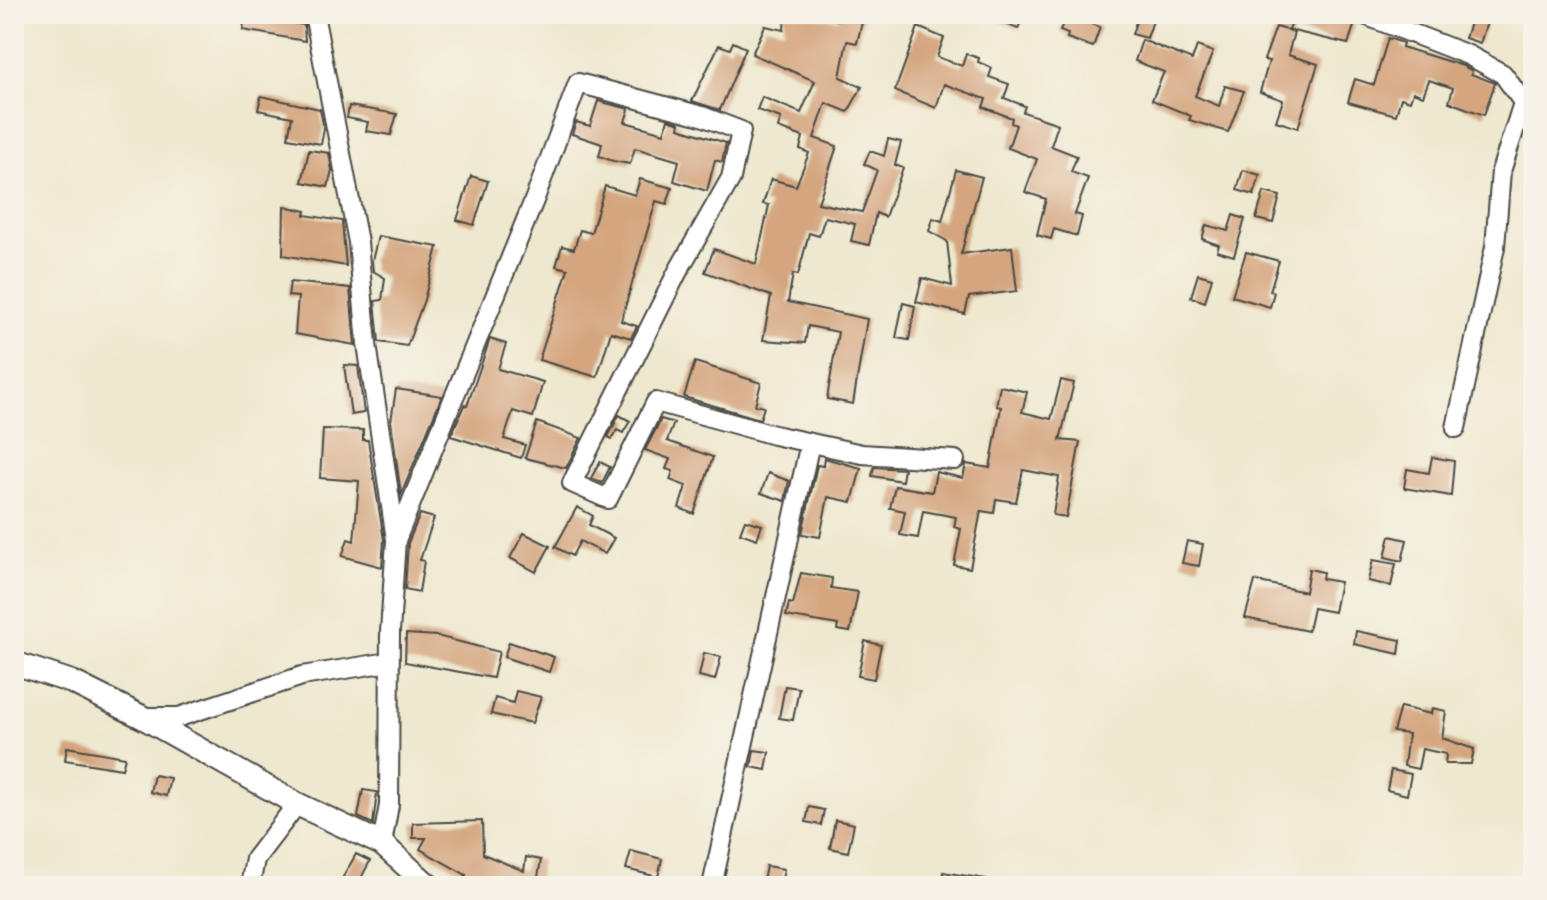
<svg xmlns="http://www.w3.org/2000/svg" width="1547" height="900" font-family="'Shantell Sans',sans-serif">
	<rect width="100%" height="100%" fill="#f7f3e8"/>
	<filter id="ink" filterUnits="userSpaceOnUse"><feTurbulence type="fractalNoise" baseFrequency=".0125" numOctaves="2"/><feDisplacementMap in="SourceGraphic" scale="16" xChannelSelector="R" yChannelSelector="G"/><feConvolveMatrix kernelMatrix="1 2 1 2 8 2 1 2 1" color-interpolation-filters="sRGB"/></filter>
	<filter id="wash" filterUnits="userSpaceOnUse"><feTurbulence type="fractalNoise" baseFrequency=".006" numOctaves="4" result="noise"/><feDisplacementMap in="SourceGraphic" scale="32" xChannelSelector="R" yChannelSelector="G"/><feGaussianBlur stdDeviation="1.8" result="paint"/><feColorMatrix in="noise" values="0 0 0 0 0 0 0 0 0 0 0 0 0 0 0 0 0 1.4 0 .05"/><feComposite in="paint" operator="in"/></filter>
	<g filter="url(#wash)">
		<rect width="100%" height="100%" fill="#ede8ce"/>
		<g id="blocks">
			<g fill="#d4a57f">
				<polygon points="785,14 838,20 839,14 864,14 857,43 847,41 840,77 862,87 848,112 826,103 814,138 837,146 818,203 862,212 877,170 864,164 870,151 884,156 888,139 901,142 895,165 903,168 885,217 876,213 869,245 851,241 855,224 825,217 819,236 809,233 798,275 793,274 788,302 867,319 853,404 827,399 838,332 808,326 805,343 763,340 771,296 705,272 714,249 756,264 769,205 763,204 771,179 796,186 809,153 800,149 803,137 778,128 781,118 757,110 762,97 801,113 815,81 752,54 765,26 784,30"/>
				<polygon points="982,14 1024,14 1018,29"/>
				<polygon points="1295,14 1334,14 1352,20 1355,23 1348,44 1289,30"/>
				<polygon points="1473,14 1490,14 1480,43 1465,38"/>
				<polygon points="1066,15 1100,27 1093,47 1067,38 1068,34 1060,31"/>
				<polygon points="245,16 304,25 305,41 243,30"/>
				<polygon points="1138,16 1153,21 1147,38 1132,34"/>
				<polygon points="918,27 944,38 937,57 962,66 966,54 979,58 978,62 992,68 989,77 1009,84 1004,98 1025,106 1023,112 1058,124 1051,146 1077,156 1071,172 1088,178 1075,214 1082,216 1077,236 1054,229 1051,239 1037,235 1046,199 1025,192 1037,159 1008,148 1016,125 1011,123 1012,118 983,107 986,99 944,84 936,108 895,91"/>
				<polygon points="1276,27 1294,32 1288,55 1318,64 1298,128 1276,121 1283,100 1260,92 1269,61 1264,60"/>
				<polygon points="1388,38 1403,43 1402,47 1463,66 1472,71 1471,74 1495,83 1484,115 1449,102 1453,88 1429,80 1423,96 1413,92 1410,101 1401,98 1396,115 1348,102 1355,79 1374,85"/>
				<polygon points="1142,40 1192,60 1197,46 1213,52 1195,96 1219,106 1225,86 1244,91 1228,132 1189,120 1191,116 1152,100 1164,72 1135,61"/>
				<polygon points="733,42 746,48 720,110 692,101 719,45 730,49"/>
				<polygon points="261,96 320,109 324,129 321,144 288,138 292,117 258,110"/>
				<polygon points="598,101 629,109 625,122 664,133 668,119 680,123 679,128 726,143 722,162 715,160 707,191 674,181 679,161 635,148 630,164 613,161 599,156 602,144 572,134 576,122 590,126"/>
				<polygon points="349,106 397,114 391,135 366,131 368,122 347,118"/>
				<polygon points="309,150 329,153 332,170 328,187 302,182"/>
				<polygon points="956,170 982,177 961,254 1012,247 1017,291 969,297 965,314 916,302 922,278 952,286 947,241 929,231 933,218 942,221"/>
				<polygon points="1243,170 1260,175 1254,195 1237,190"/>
				<polygon points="471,176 488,181 474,225 457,220"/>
				<polygon points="640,179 672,188 667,204 656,201 621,321 637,326 631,338 611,332 597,377 539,360 568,269 556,266 562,246 574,249 580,230 591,233 605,186 635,195"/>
				<polygon points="1264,192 1280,196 1273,223 1256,219"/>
				<polygon points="284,206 306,211 305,215 342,221 346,266 283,255"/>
				<polygon points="1233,215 1245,219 1234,256 1217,251 1219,245 1202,239 1206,225 1228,231"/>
				<polygon points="378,236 438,247 424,300 407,346 379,342 375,301 382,300 385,278 373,271 372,261"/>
				<polygon points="1246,252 1279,261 1270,291 1274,292 1270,307 1232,296"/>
				<polygon points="1198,274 1212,278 1205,302 1191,297"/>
				<polygon points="290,282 350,288 355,345 295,334 298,297 288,296"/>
				<polygon points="903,303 915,306 909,340 896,338"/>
				<polygon points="490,339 506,344 498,369 543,382 533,417 513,411 504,439 525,445 521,458 451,436 464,405 467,406"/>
				<polygon points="695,362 761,383 755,405 764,407 760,419 684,397"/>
				<polygon points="344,365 358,366 364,413 351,415"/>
				<polygon points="1061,380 1074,383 1060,440 1080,442 1066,517 1053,515 1059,477 1023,470 1016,502 996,499 994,513 981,511 970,568 954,565 961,529 954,527 956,517 923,511 918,538 900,535 905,511 890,508 895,486 932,492 936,472 963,478 966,464 990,468 1001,407 996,406 1000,386 1027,392 1022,412 1051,419"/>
				<polygon points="396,389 442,396 401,495 391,421"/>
				<polygon points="619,415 630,421 623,433 617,430 612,439 608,437"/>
				<polygon points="661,419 674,423 667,441 713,457 694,514 679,508 686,486 670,480 673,471 666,469 670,459 645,450"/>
				<polygon points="537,422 581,438 566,468 525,458"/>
				<polygon points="323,429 363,430 363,440 368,440 384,540 382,567 342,556 348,539 354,541 359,481 320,478"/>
				<polygon points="1432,457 1454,461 1451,496 1404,488 1407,469 1429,473"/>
				<polygon points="824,458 861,468 852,502 828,497 820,537 802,534 817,465 823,466"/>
				<polygon points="600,462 610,467 602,483 591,478"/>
				<polygon points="874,467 904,469 902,481 872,476"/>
				<polygon points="768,473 789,481 785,501 761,493"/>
				<polygon points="577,507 593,516 589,525 614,538 605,554 580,541 572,556 555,547"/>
				<polygon points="420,514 434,518 420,560 424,561 419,592 405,589 408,543"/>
				<polygon points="745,520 762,525 757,539 740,533"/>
				<polygon points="524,533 550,546 536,572 510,558"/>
				<polygon points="1390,536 1407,540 1402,561 1385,557"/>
				<polygon points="1187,541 1203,544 1199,566 1182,563"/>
				<polygon points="1373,560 1396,564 1391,586 1368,581"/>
				<polygon points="1309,569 1323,572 1322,579 1340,582 1334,612 1313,608 1308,631 1245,618 1255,581 1305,592"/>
				<polygon points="801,573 832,578 831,588 858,592 850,632 837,630 838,625 786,616 789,603 793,604"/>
				<polygon points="1356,631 1401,640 1399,654 1354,644"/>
				<polygon points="406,634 437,636 499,652 493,678 405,662"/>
				<polygon points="865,641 881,645 874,679 858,676"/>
				<polygon points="509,642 554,657 549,672 504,657"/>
				<polygon points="704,653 721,657 715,680 699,676"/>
				<polygon points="785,686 799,688 793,720 779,718"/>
				<polygon points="516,691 541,697 532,723 491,714 495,698 513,703"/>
				<polygon points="1400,707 1431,714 1432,708 1446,711 1442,738 1474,749 1471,764 1445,764 1446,754 1422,749 1418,769 1404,766 1408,734 1393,732"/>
				<polygon points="67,747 125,757 122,769 65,760"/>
				<polygon points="754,750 769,752 766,770 751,767"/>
				<polygon points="1391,770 1411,774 1407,795 1387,790"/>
				<polygon points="154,775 170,778 166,796 150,792"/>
				<polygon points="363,790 377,792 373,824 358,817"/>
				<polygon points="809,807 824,810 821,825 806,822"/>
				<polygon points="835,820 854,824 848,852 830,848"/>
				<polygon points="482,821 483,854 524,871 526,857 541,860 538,877 548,881 547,885 511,880 509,886 470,886 462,882 466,875 420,849 426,838 413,838 413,823"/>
				<polygon points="631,851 662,859 658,877 626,869"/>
				<polygon points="356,854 370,861 357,886 338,886"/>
				<polygon points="766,866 784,869 781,886 762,886"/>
				<polygon points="943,872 986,879 985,886 941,886"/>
			</g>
		</g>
	</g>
	<g filter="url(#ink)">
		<use href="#blocks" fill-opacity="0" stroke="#484743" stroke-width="2"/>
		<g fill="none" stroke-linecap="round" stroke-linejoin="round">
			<g stroke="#484743" stroke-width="22">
				<g id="minor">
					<polyline points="314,14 358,242 367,344 396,540 390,632 389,805 382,844"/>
					<polyline points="1362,14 1468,55 1503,74 1533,116"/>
					<polyline points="1456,428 1495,247 1501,171 1523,103"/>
					<polyline points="396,540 535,198 578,83 702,116 741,131 731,178 678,271 572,483 608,499 656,402 774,435 862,454 955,460"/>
					<polyline points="142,717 179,717 302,676 389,662"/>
					<polyline points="250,886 255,859 297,804"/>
					<polyline points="712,886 810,443"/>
				</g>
			</g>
			<g stroke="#484743" stroke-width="26">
				<polyline id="tertiary" points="14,663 72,682 142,717 297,804 382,844 429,886"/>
			</g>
			<use href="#minor" stroke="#fff" stroke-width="18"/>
			<use href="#tertiary" stroke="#fff" stroke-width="22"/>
		</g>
	</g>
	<rect width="1547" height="900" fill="none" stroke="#f7f3e8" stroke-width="48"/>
</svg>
